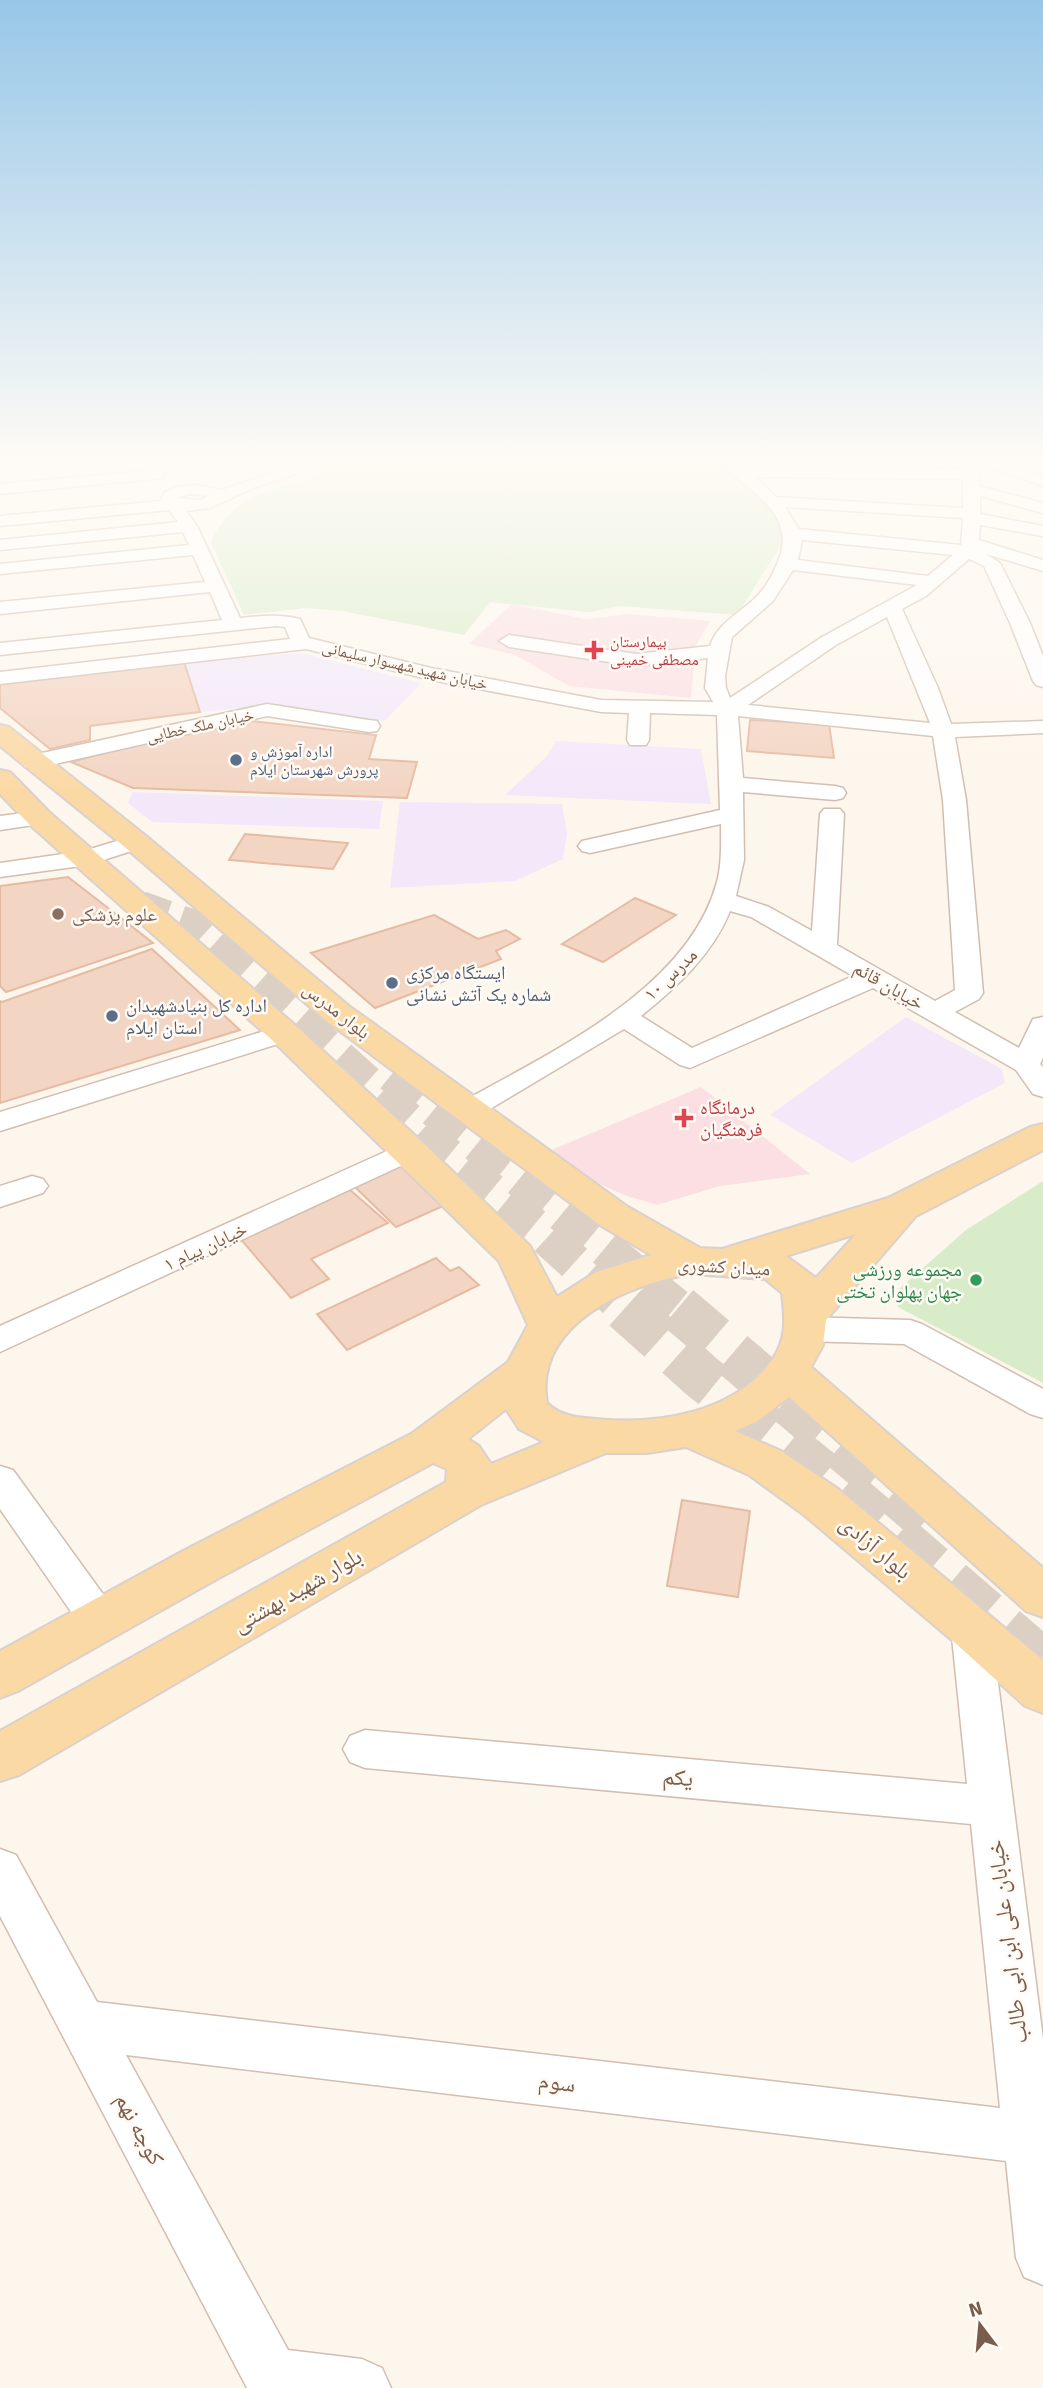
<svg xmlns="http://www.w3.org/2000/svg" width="1043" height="2388" font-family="Signika,'Noto Naskh Arabic',sans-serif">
	<rect width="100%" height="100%" fill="#fdf6ec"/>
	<g fill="#f3e8fa">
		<polygon points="301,653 421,683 385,721 277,705 200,712 184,662"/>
		<polygon points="556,741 701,749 711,804 505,795 547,756"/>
		<polygon points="133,792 383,801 379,829 152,822 128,803"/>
		<polygon points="400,802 562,804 567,833 563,859 515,881 390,888"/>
		<polygon points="906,1017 1002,1069 1005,1083 852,1163 770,1115"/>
	</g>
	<g fill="#fbdfe3">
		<polygon points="512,604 585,619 628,614 710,621 696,645 691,698 569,686 515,655 469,644"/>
		<polygon points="701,1087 810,1174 720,1186 657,1205 624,1195 593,1181 556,1162 551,1154 554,1149"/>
	</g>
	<g fill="#d8ecc9">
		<path d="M 367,458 L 711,458 C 736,476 783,509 783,542 L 737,615 L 620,606 L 589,612 L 490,602 L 464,635 L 343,611 L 305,608 L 244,615 L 211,542 C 221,521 232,508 252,497 Z"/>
		<polygon points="1043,1181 1043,1383 898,1307 898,1290 966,1230"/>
	</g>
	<g fill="#f3d5c3" stroke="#e6bba3" stroke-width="2">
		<polygon points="184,662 200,712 90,726 90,740 50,749 0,708 0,683"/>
		<polygon points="750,720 829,724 834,758 747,751"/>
		<polygon points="252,721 376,735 369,759 417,762 407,798 133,788 71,762 117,749"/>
		<polygon points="245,834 348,843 333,869 229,860"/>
		<polygon points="68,877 153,943 6,992 0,986 0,886"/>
		<polygon points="635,898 676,915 603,962 562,944"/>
		<polygon points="434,915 478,939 506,930 520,939 496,951 501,959 375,1008 311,953"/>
		<polygon points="152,949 240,1030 0,1103 0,1001 2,1002"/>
		<polygon points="414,1157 461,1198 396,1227 351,1183"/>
		<polygon points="349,1189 388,1223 311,1259 329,1279 291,1298 238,1236"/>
		<polygon points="436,1258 450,1271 459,1267 479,1285 347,1350 317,1314"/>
		<polygon points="682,1500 750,1511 738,1597 667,1586"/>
	</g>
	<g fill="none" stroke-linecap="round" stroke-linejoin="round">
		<polyline stroke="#dcd0c4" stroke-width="28" stroke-dasharray="28 14" stroke-linecap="butt" points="141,905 188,922 218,949"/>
		<g stroke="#dcd0c4" stroke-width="37" stroke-dasharray="37 18" stroke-linecap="butt">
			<polyline points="216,948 442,1151 541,1232 627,1310"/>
			<polyline points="392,1074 680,1310"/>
		</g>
		<g stroke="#dcd0c4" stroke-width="47" stroke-dasharray="47 24" stroke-linecap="butt">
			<polyline points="625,1308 701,1376 852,1498 1043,1662"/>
			<polyline points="678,1308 927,1519"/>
		</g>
		<g stroke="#d1beb0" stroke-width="3">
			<g id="minor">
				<polygon points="0,458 16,458 0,464"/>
				<path d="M 145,458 L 188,458 C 179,465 158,467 146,464 Z"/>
				<path d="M 318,458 L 343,458 L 251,489 L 210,508 L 186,511 L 197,526 L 240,618 C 261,616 279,614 300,619 L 309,638 L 431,668 L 601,700 L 713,702 L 705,688 L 708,658 L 636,666 L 509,647 L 499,641 L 509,635 L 636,654 L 710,646 C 718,623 737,615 754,599 C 765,589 772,576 777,564 C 801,512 744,490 715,458 L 733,458 L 745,467 L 963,469 L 965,464 L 971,462 L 979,467 L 979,486 L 1043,503 L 1043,513 L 980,496 L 980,514 L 1043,526 L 1043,536 L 980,525 L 979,540 L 1043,560 L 1043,571 L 986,554 L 1000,563 L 1030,623 L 1043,656 L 1043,687 L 1036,685 L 1033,681 L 1010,623 L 984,566 L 969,559 L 926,596 L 902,609 L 938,688 L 951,724 L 1043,721 L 1043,733 L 955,737 L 966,800 L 983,993 L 979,999 L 955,1012 L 1019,1048 L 1033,1019 L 1043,1017 L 1043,1058 L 1040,1064 L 1043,1067 L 1043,1097 L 1033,1094 L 1016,1070 L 873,988 L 690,1068 L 680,1065 L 624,1029 L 480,1115 L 470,1118 L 460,1115 L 455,1109 L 460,1103 C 549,1053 688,990 717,882 C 722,863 721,843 721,824 L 590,853 L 582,851 L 578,846 L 582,841 L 720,810 L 717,715 L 650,713 L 649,740 L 646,745 L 630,745 L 627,740 L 629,713 L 601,712 L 431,680 L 306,649 L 0,684 L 0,672 L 290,639 L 285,627 L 276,626 L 0,655 L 0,643 L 222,620 L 210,592 L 0,614 L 0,602 L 205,582 L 193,555 L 0,574 L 0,564 L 189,545 L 183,532 L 0,550 L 0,540 L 178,522 L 169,510 L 0,526 L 0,516 L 160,501 L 165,492 L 177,487 L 197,485 L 222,490 ZM 756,477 L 963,479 L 963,508 L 776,497 ZM 190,494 L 208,496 L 201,500 L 177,498 ZM 785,507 L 963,518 L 961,545 L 799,529 ZM 802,540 L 953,555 L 928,576 L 798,560 ZM 793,570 L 917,585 L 822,637 L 730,698 L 726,688 L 725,676 L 732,637 L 773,601 ZM 887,617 L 930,723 L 748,705 L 836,645 ZM 738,716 L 933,736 L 943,800 L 955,990 L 935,1001 L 837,945 L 844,814 L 840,809 L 824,809 L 820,814 L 812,931 L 769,907 L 736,896 L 744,860 L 743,792 L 835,800 L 843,798 L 846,793 L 843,788 L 835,786 L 743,778 ZM 730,911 L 751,917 L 853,976 L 692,1048 L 641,1016 C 677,987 713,954 730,911 Z"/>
				<polygon points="982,458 992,459 1043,476 1043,486 982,465 979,462"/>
				<polygon points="157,470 163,472 165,475 163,478 0,494 0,484"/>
				<polygon points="267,704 369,720 377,721 380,726 377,731 369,732 267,716 33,769 25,767 22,762 25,757 33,755"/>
				<polygon points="39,811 47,813 51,818 47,823 0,830 0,816"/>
				<polygon points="136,835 144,837 148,842 144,847 88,865 0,877 0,863 84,851"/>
				<polygon points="284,1025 294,1027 298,1033 294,1039 0,1131 0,1112"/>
				<polygon points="409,1141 420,1143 424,1150 420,1157 0,1352 0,1326"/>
				<polygon points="32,1176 43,1179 48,1186 43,1193 0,1207 0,1186"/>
				<polygon points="804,1317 910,1320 922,1324 1043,1389 1043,1418 1030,1414 904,1344 804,1341 792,1337 787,1329 792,1321"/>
				<polygon points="0,1466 13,1470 113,1608 119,1620 113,1632 99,1637 85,1632 0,1509"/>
				<polygon points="971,1610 985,1615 991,1627 1043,2039 1043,2285 1024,2277 1016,2258 1006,2161 126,2055 288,2350 362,2359 382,2368 391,2388 247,2388 0,1916 0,1849 16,1855 97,2002 1000,2108 971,1824 365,1768 350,1762 343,1749 350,1736 365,1730 967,1784 951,1627 957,1615"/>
			</g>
		</g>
		<g stroke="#dad1cd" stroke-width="4">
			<path id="major" d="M 0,725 L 9,727 L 146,836 L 349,1006 L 628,1207 L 700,1248 L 722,1249 L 888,1198 L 1030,1127 L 1043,1124 L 1043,1150 L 916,1216 L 826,1320 L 823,1345 L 811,1367 L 1043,1568 L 1043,1617 L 1026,1611 L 789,1397 L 756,1422 L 735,1431 L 781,1451 L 838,1489 L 1043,1660 L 1043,1713 L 1025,1706 L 953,1641 L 804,1515 L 749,1475 L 686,1447 L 647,1453 L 606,1453 L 481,1505 L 19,1775 L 0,1781 L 0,1731 L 446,1482 L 447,1469 L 433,1463 L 217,1579 L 18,1691 L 0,1698 L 0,1651 L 183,1551 L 411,1434 L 508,1362 L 528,1325 L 499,1261 L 272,1040 L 29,824 L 0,794 L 0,770 L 10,772 L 49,812 L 296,1026 L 422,1142 L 530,1246 L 557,1297 L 596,1272 L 651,1255 L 600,1225 L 325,1020 L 126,848 L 0,746 ZM 856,1234 L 816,1278 L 786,1256 ZM 692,1274 L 765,1279 L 782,1293 C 785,1317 787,1340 772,1360 C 734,1414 656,1425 596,1419 C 578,1418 560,1416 547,1403 C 533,1324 629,1283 692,1274 ZM 506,1409 L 519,1429 L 544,1442 L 491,1464 L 479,1446 L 468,1439 Z"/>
		</g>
		<use href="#minor" fill="#fff" fill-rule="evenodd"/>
		<use href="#major" fill="#fbd9a5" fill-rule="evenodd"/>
	</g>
	<linearGradient id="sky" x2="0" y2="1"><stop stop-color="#97c7e8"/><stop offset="0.58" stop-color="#fefbf6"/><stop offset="1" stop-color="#fefbf6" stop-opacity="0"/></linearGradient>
	<rect width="1043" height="793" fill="url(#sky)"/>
	<g fill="#e0444e" stroke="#fffaf3" stroke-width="2.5">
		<path d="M590.5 639.5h7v7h7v7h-7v7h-7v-7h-7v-7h7z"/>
		<path d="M680.5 1107.5h7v7h7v7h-7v7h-7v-7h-7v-7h7z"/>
	</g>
	<g fill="#5c6f8a" stroke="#fffaf3" stroke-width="2.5">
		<circle cx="236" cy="760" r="7"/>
		<circle cx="392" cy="983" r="7"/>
		<circle cx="112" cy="1016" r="7"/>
	</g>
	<circle fill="#8d6e63" stroke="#fffaf3" stroke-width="2.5" cx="58" cy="914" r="7"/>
	<circle fill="#2e9e5b" stroke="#fffaf3" stroke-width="2.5" cx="976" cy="1280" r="7"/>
	<g text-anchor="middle" stroke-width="5" stroke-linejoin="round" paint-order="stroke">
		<g font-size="16" fill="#be3a42" stroke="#fffaf3" text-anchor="start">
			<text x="610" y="647">بیمارستان<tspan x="610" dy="18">مصطفی خمینی</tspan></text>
		</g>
		<g font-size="16" fill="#7a5c4d" stroke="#fffaf3">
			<text transform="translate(405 665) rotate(13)" y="6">خیابان شهید شهسوار سلیمانی</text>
			<text transform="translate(200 725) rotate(-12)" y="6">خیابان ملک خطایی</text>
		</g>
		<g font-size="16" fill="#4e5e75" stroke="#fffaf3" text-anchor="start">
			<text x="250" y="757">اداره آموزش و<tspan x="250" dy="18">پرورش شهرستان ایلام</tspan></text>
		</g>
		<g font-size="19" fill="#785e54" stroke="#fffaf3" text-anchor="start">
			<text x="72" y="921">علوم پزشکی</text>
		</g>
		<g font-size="19" fill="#4e5e75" stroke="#fffaf3" text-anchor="start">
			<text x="406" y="979">ایستگاه مرکزی<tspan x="406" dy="22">شماره یک آتش نشانی</tspan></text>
			<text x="126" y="1012">اداره کل بنیادشهیدان<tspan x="126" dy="22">استان ایلام</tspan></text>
		</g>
		<g font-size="19" fill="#7a5c4d" stroke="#fffaf3">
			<text transform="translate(670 974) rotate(-44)" y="7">مدرس ۱۰</text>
			<text transform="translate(889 985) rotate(30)" y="7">خیابان قائم</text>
			<text transform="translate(337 1010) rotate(38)" y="7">بلوار مدرس</text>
			<text transform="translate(205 1246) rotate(-25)" y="7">خیابان پیام ۱</text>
			<text transform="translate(724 1266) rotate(3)" y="7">میدان کشوری</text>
		</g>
		<g font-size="19" fill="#be3a42" stroke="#fffaf3" text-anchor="start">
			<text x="700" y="1114">درمانگاه<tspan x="700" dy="22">فرهنگیان</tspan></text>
		</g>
		<g font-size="19" fill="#27864d" stroke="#fffaf3" text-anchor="end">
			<text x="962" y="1276">مجموعه ورزشی<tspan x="962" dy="22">جهان پهلوان تختی</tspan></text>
		</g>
		<g font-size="23" fill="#7a5c4d" stroke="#fffaf3">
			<text transform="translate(876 1547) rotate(40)" y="8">بلوار آزادی</text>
			<text transform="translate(297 1590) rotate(-30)" y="8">بلوار شهید بهشتی</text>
			<text transform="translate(678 1777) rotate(5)" y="8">یکم</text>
			<text transform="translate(1007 1942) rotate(-97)" y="8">خیابان علی ابن ابی طالب</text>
			<text transform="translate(557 2082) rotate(7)" y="8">سوم</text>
			<text transform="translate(140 2129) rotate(62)" y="8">کوچه نهم</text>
		</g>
	</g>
	<g transform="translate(980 2325) rotate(344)" stroke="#fffaf3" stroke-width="5" paint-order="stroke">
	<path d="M0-5L12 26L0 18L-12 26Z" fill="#7a5c4d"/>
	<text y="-10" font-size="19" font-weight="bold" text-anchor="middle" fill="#7a5c4d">N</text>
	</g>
</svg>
